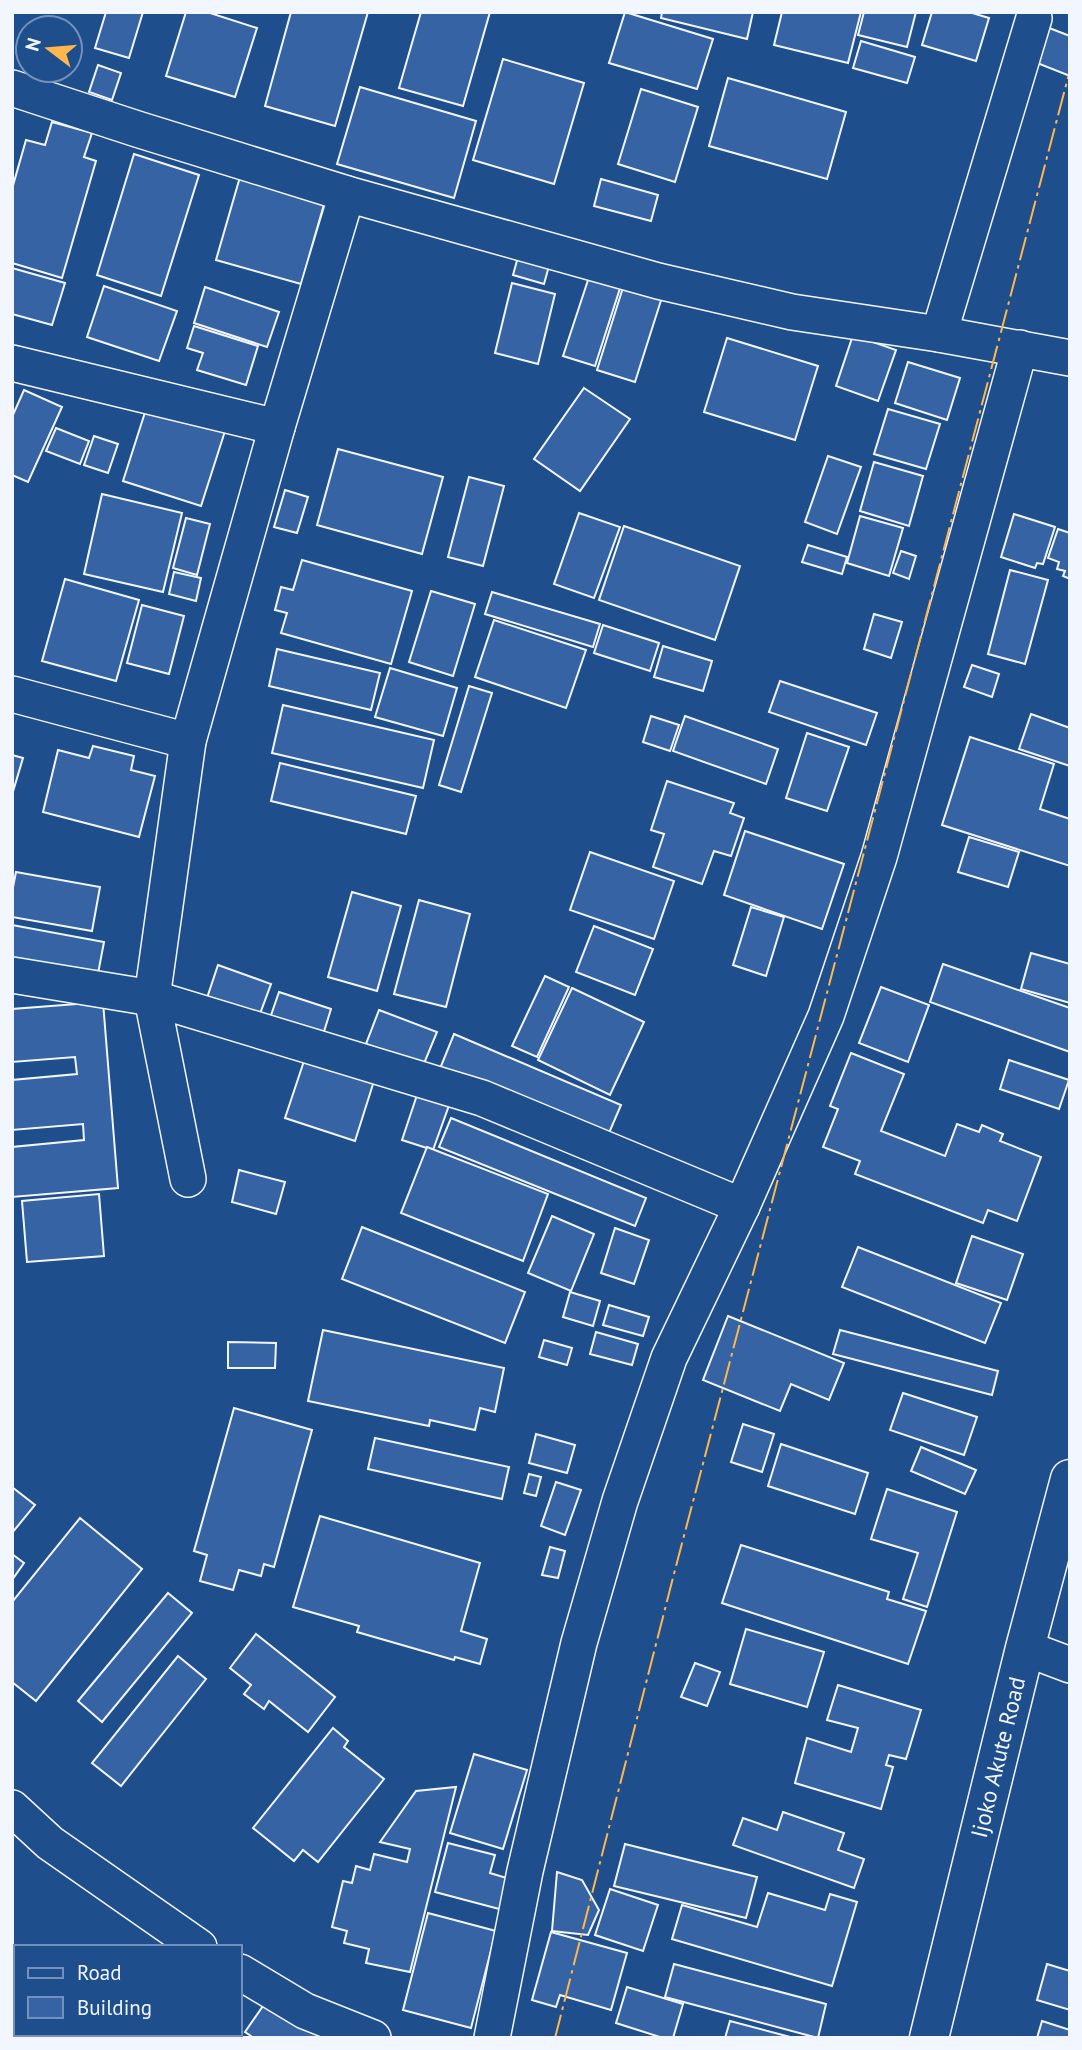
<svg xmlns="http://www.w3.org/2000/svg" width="1082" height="2050" font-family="'PT Sans',sans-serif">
	<rect width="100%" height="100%" fill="#1f4e8c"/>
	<g fill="#3563a3" stroke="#f2f6ff" stroke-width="2">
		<polygon points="106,12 143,12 129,58 95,48"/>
		<polygon points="186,12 207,12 257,28 235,97 166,76"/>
		<polygon points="291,12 368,12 335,126 265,106"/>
		<polygon points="421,12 490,12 463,106 399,88"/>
		<polygon points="625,12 713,39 697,89 609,63"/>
		<polygon points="662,12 753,12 747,39 661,18"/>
		<polygon points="782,12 861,12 848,63 774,45"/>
		<polygon points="864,12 916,12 907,47 858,35"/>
		<polygon points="932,12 969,12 989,18 976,61 922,45"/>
		<polygon points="1044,26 1070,36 1070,76 1032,61"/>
		<polygon points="861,41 915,57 907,83 853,68"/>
		<polygon points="503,59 584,83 554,184 473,160"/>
		<polygon points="98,65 121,73 112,100 89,92"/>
		<polygon points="728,78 846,112 827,179 709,146"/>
		<polygon points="360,87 476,121 454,198 337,164"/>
		<polygon points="641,89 698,107 675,182 618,164"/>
		<polygon points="52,122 92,133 84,157 96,161 62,278 12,263 12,189 26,140 45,145"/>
		<polygon points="134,154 199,175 161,296 97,275"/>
		<polygon points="242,170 327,194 301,284 216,260"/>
		<polygon points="601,179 658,195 651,221 594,206"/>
		<polygon points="523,239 554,248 544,284 513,275"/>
		<polygon points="12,268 65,283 52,325 12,314"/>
		<polygon points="591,271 622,282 595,366 563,356"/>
		<polygon points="626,278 664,291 635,382 597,370"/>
		<polygon points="512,283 555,294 538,364 495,353"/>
		<polygon points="104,286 177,311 159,361 87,337"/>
		<polygon points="205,287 279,312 267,347 194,323"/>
		<polygon points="194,326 258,346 246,385 197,370 203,353 187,348"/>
		<polygon points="853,335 896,350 878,401 836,386"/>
		<polygon points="727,338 818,366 795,440 704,412"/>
		<polygon points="908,362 960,378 947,420 895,403"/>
		<polygon points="584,388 630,419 580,491 534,459"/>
		<polygon points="24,390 62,407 28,482 12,475 12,417"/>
		<polygon points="148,403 226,428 201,506 123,481"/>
		<polygon points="888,409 940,424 926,469 874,454"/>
		<polygon points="56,428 89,441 80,464 46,451"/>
		<polygon points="94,436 118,444 108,473 84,465"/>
		<polygon points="338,449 443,477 422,554 317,525"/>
		<polygon points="828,456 861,467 837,534 805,522"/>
		<polygon points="874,462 923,476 909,526 860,511"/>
		<polygon points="469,477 504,486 483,566 448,557"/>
		<polygon points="285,490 308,497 297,533 274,527"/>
		<polygon points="102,494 182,513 163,592 84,574"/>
		<polygon points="579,513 620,527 594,598 554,584"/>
		<polygon points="1014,514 1055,527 1043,564 1037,563 1035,568 1001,557"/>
		<polygon points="860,516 903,528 889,576 847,563"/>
		<polygon points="186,518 210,524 197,575 173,568"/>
		<polygon points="624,526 740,566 715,640 599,600"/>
		<polygon points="1058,529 1070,533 1070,579 1063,576 1065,571 1057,569 1059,562 1048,558"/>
		<polygon points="808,545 847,557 842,574 802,562"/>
		<polygon points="901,551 916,556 909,579 893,573"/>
		<polygon points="302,560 412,591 391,664 281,633 287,613 275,610 281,587 293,590"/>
		<polygon points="1010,570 1048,580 1025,664 988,654"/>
		<polygon points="174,572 201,578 196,601 169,594"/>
		<polygon points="65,579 139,600 116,681 42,661"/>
		<polygon points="431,591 475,604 453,676 409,662"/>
		<polygon points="492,592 600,624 593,647 485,614"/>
		<polygon points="142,605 184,616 169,674 127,663"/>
		<polygon points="874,614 902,622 891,658 864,649"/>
		<polygon points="494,620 586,650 566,708 475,677"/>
		<polygon points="603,625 659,643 650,671 594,653"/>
		<polygon points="663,646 712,661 703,691 654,677"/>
		<polygon points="277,649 380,673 371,710 269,686"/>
		<polygon points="972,665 999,674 992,697 964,687"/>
		<polygon points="390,668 457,688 443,736 375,717"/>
		<polygon points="780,681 877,713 866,745 769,712"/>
		<polygon points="469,686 492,693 461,792 439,785"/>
		<polygon points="283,705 434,740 423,788 272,753"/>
		<polygon points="1031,714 1070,728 1070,766 1019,749"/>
		<polygon points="651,716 679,725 670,751 643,742"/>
		<polygon points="685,716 778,749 766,784 673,751"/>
		<polygon points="807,733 849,747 827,811 786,798"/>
		<polygon points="970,737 1054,764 1040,809 1070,819 1070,866 942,825"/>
		<polygon points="93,746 134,756 131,770 155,776 139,837 43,812 58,750 89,758"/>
		<polygon points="12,755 23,758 12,795"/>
		<polygon points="280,763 416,796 406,834 271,801"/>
		<polygon points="667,781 734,803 730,813 744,818 731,856 714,851 702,884 653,867 664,834 651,830"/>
		<polygon points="745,831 844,864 822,929 724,895"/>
		<polygon points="969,837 1019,852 1008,887 958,872"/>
		<polygon points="590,852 674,881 654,939 570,910"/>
		<polygon points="16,872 100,887 92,931 12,917 12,892"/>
		<polygon points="352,892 401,906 377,991 328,977"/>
		<polygon points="419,900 470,914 446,1007 394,994"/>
		<polygon points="751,907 784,917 766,976 733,965"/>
		<polygon points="12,925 104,942 96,984 12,969"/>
		<polygon points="594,926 653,949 635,995 576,972"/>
		<polygon points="1031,953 1070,964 1070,1003 1021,989"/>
		<polygon points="943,964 1070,1008 1070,1052 930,1002"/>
		<polygon points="218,965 271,984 257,1022 205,1004"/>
		<polygon points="545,976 569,987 537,1057 512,1046"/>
		<polygon points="881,987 929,1005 908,1062 859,1043"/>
		<polygon points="572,988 644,1022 610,1095 538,1060"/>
		<polygon points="279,992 331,1009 322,1038 269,1021"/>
		<polygon points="103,1002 118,1188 12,1197 12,1147 84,1140 83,1124 12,1130 12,1080 77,1074 75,1057 12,1062 12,1009"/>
		<polygon points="379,1010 437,1032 423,1066 366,1044"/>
		<polygon points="454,1034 621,1105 603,1147 437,1076"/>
		<polygon points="851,1053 904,1074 881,1131 945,1156 957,1124 979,1132 982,1125 1003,1134 1000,1141 1041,1157 1017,1221 988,1210 983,1223 855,1174 860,1161 823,1147 838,1109 830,1106"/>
		<polygon points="305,1058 374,1081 355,1141 285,1118"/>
		<polygon points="1009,1060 1069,1080 1059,1109 1000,1089"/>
		<polygon points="420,1086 452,1097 433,1150 402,1140"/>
		<polygon points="451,1118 646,1198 635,1226 439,1147"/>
		<polygon points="427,1147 548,1194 523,1261 401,1213"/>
		<polygon points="239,1170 285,1182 276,1214 232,1202"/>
		<polygon points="99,1194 104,1256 27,1262 22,1201"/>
		<polygon points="552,1216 594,1234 571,1291 528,1273"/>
		<polygon points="362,1227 525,1292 505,1343 342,1279"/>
		<polygon points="615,1228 649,1240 634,1284 601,1273"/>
		<polygon points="972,1236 1023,1254 1007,1300 956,1283"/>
		<polygon points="858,1247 1001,1303 985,1343 842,1287"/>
		<polygon points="570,1292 600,1301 593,1326 563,1317"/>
		<polygon points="609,1305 649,1317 643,1336 603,1325"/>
		<polygon points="728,1316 844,1363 829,1400 791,1384 780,1411 703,1380"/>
		<polygon points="323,1330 504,1368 495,1412 480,1408 475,1430 430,1420 429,1426 308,1401"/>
		<polygon points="840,1330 998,1371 992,1395 833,1354"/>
		<polygon points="596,1332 638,1344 632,1365 590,1354"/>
		<polygon points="544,1340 572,1348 567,1365 539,1357"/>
		<polygon points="228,1342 276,1343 275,1368 228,1368"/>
		<polygon points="903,1393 977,1417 964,1455 890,1430"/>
		<polygon points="234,1408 312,1430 274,1567 264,1564 261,1576 239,1570 233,1590 200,1581 207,1555 194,1551"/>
		<polygon points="743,1424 774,1434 762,1472 731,1462"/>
		<polygon points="536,1434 575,1445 567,1473 529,1463"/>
		<polygon points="375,1438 509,1467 502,1499 368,1469"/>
		<polygon points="781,1444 868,1473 855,1514 768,1486"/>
		<polygon points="921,1447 976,1470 965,1494 911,1471"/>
		<polygon points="529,1474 541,1477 536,1496 524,1493"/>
		<polygon points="556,1482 581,1490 565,1535 541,1526"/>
		<polygon points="12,1487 35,1505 12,1533"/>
		<polygon points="887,1489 957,1512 927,1607 903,1599 918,1553 871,1539"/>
		<polygon points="320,1516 480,1563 461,1631 487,1639 480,1664 455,1657 454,1660 357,1632 359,1626 293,1607"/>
		<polygon points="80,1518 142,1569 36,1701 12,1682 12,1602"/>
		<polygon points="741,1545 889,1592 887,1599 926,1611 908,1664 722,1603"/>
		<polygon points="550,1547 565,1551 558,1578 542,1575"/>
		<polygon points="12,1554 24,1563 12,1580"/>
		<polygon points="168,1593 192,1613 102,1722 78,1701"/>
		<polygon points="746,1629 824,1652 807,1707 730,1684"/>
		<polygon points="256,1634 335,1697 308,1732 269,1701 264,1709 244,1694 251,1685 230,1668"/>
		<polygon points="178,1656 206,1679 121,1786 92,1763"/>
		<polygon points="695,1663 720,1672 707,1706 681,1697"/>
		<polygon points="838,1685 921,1710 906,1759 889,1755 886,1765 893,1767 881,1809 795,1783 807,1738 851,1752 858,1728 827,1720"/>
		<polygon points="333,1728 348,1741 344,1747 384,1779 318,1862 303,1850 294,1861 253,1828"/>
		<polygon points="474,1754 527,1770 503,1849 450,1833"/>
		<polygon points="456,1787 410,1972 366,1963 369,1949 344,1943 347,1931 332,1927 343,1881 352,1883 356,1866 370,1870 374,1854 407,1862 410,1849 380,1842 416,1791"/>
		<polygon points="783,1812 844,1833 838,1850 864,1859 854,1888 733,1845 743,1818 777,1830"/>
		<polygon points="448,1843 495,1855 490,1873 510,1879 503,1910 435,1892"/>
		<polygon points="625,1844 757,1877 746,1918 614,1886"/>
		<polygon points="557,1872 582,1880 599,1910 588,1935 552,1931"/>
		<polygon points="610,1889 658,1905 643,1951 595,1935"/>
		<polygon points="768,1893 825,1910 830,1894 857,1902 832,1986 672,1939 682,1905 757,1927"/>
		<polygon points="428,1913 496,1931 471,2028 403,2010"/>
		<polygon points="551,1932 627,1953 611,2010 560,1995 556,2007 532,2000"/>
		<polygon points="674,1964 826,2004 818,2038 665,1997"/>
		<polygon points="1047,1964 1070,1971 1070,2010 1037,2000"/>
		<polygon points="627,1987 683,2004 673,2038 663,2038 616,2023"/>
		<polygon points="272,1993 337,2038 250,2038 251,2036 245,2032"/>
		<polygon points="730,2021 794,2038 725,2038"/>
		<polygon points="1042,2021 1070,2030 1070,2038 1037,2038"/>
		<polygon points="31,2034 120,2034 117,2038 29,2038"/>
	</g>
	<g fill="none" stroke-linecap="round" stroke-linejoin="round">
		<g stroke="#f2f6ff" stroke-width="38">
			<g id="street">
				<polyline points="12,88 137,129 347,194 658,281 792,312 939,334 1070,358"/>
				<polyline points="939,334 1034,18"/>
				<polyline points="12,363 277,427"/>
				<polyline points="12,694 188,741"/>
				<polyline points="12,975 152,998 482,1098 742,1206"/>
				<polyline points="188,1179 152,998 188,741 277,427 347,194"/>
				<polyline points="1025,1648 1070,1665"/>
				<polyline points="12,1808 50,1843 199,1947"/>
				<polyline points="240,1972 305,2011 373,2038"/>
				<polyline points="492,2038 525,1871 579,1643 620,1501 669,1358 742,1206 826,1016 879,857 1020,348"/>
			</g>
		</g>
		<g stroke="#f2f6ff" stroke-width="41">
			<g id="secondary">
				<path id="s1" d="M 929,2038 L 1025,1648 L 1070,1479"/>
			</g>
		</g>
		<use href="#street" stroke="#1f4e8c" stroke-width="35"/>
		<use href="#secondary" stroke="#1f4e8c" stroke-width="38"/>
		<polyline stroke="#ffb74d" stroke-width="2" stroke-dasharray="24 5 3.5 5" stroke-linecap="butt" points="555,2038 675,1570 1070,70"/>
	</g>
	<g text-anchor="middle" stroke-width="5" stroke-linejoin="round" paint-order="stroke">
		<g font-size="23" fill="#f2f6ff" stroke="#1f4e8c">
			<text dy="8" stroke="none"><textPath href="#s1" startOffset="289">Ijoko Akute Road</textPath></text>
		</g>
	</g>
	<rect width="1082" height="2050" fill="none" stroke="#f2f6ff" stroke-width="28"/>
	<rect x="14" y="1945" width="228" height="91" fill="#1f4e8c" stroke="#7391ba" stroke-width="2"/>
	<rect x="28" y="1968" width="35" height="10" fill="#1f4e8c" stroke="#7391ba" stroke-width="2"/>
	<text x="77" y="1980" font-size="21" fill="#f2f6ff">Road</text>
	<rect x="28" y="1997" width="35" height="21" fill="#3563a3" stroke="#7391ba" stroke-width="2"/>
	<text x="77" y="2015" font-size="21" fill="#f2f6ff">Building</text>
	<g transform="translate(49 49) rotate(286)"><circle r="33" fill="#1f4e8c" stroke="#7391ba" stroke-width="2"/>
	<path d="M0-5L12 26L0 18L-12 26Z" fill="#ffb74d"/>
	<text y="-10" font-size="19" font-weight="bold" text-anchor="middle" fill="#f2f6ff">N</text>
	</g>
</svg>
